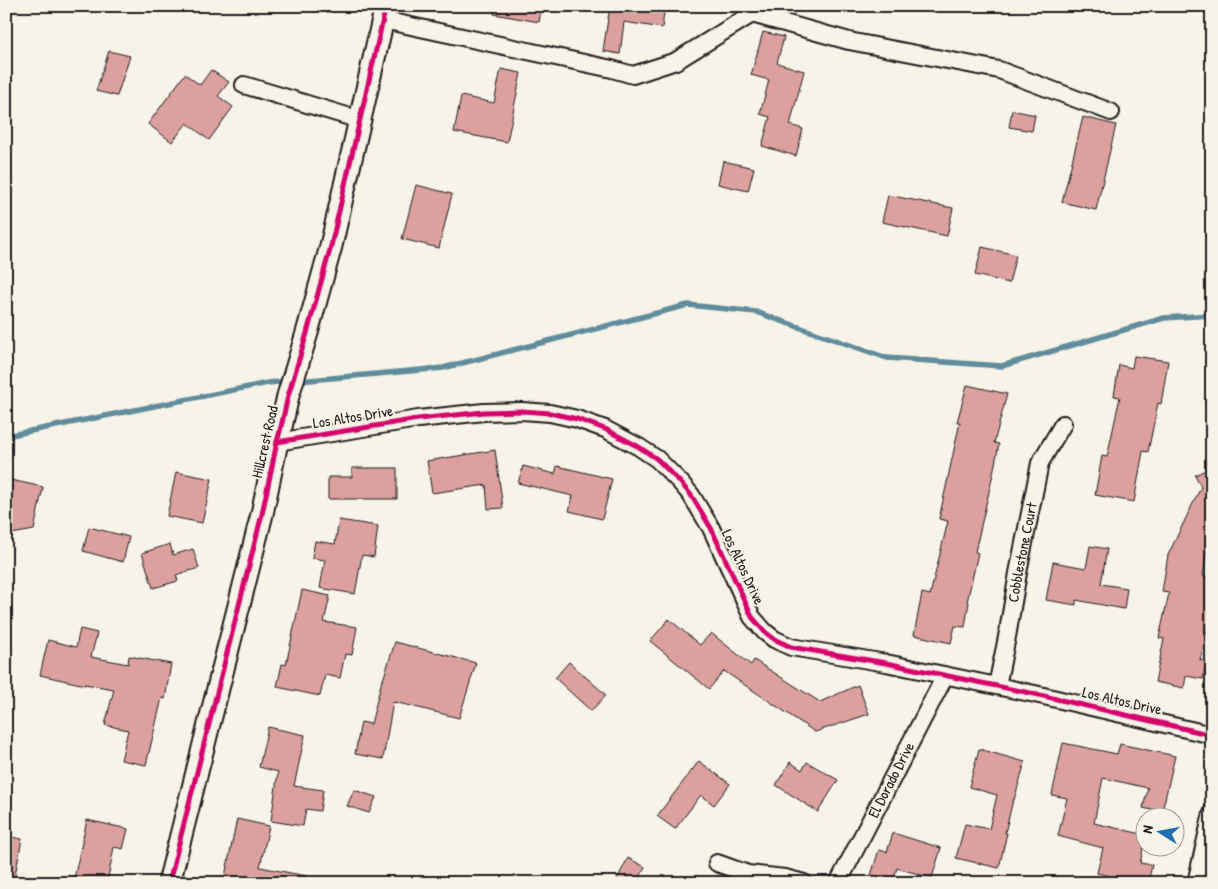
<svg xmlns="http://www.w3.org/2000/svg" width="1218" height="889" font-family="'Patrick Hand',sans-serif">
	<rect width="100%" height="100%" fill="#f7f3e8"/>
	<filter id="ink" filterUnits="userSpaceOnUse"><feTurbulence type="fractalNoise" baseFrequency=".02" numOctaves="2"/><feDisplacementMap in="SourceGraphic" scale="10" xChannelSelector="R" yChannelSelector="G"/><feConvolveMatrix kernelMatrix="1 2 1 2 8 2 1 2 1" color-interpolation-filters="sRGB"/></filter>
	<g filter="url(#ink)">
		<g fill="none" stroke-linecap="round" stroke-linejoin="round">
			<g stroke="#608c9b" stroke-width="5.5">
				<polyline points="298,381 443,368 688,305 756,312 887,358 1002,366 1164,318 1212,315"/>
				<polyline points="6,436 268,383 289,381"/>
			</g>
		</g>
		<g fill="#dca19f" stroke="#1c1c1c">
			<polygon points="494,6 542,6 539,22 494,14"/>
			<polygon points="610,6 665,6 662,28 624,22 620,54 603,51"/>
			<polygon points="763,32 784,37 777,63 804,71 790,125 803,129 796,156 762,146 770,117 760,114 769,80 751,75"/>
			<polygon points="109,51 130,56 117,96 96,91"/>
			<polygon points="501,69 521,73 507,142 454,132 461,96 494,103"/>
			<polygon points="211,70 229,82 218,96 233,107 209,140 187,123 172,142 148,124 185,74 200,85"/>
			<polygon points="1012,110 1035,115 1032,131 1009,127"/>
			<polygon points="1083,117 1116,125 1096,210 1062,202"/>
			<polygon points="723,161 754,168 748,191 718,184"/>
			<polygon points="416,185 452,194 439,248 402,239"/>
			<polygon points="888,195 953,208 947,236 882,222"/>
			<polygon points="982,247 1016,255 1009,283 975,275"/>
			<polygon points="1134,356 1168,361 1161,404 1158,403 1148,452 1143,451 1134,502 1095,495 1102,456 1107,457 1120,397 1114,396 1119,365 1132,368"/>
			<polygon points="967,385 1007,394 994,443 999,444 991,483 975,552 978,553 967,602 969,602 965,627 955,626 951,643 914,635 922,593 930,595 948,521 939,519 960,422 957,422"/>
			<polygon points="495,450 503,508 488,509 486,485 432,493 427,461"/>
			<polygon points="1212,464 1212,545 1208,544 1203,576 1212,578 1212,610 1200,660 1206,661 1203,679 1186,676 1184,688 1155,682 1164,639 1159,638 1169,593 1162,592 1168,555 1201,487 1195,475 1210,468"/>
			<polygon points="523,466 555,474 557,466 612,479 602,519 569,511 573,496 518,483"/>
			<polygon points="352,468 397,468 397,499 328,499 328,477 352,477"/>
			<polygon points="176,472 212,479 202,523 167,516"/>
			<polygon points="6,479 43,487 34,530 6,535"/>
			<polygon points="339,520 378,526 374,557 362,555 355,594 320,588 325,560 312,558 315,541 335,544"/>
			<polygon points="89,527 129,537 123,562 83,551"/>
			<polygon points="170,544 173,555 193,549 199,568 176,575 178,581 153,588 142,553"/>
			<polygon points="1090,546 1107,549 1101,584 1127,588 1124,609 1076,600 1076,605 1046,600 1053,562 1086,568"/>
			<polygon points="302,590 330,596 324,622 357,627 352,655 345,654 340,678 325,675 320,696 277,687 282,664 286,665"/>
			<polygon points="669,619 700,645 711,633 751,665 754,660 820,702 858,685 869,714 815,732 724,671 709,689 650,641"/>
			<polygon points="80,629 97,633 91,657 128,664 129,656 171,664 165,699 162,698 146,765 121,760 128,730 105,725 114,689 85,684 85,685 40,675 48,640 76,647"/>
			<polygon points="395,642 476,663 459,718 407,705 393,702 383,759 355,754 361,722 371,724 382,680 383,680"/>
			<polygon points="569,662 606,695 591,711 555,678"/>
			<polygon points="268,727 305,735 294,786 323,790 320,811 306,809 303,826 271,821 278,772 259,767"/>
			<polygon points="1063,743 1117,754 1120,744 1175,756 1162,812 1143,808 1148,788 1103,778 1094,823 1146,835 1140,863 1152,865 1148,883 1140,883 1097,873 1103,848 1058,836 1067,798 1052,795"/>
			<polygon points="979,749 1025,762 1014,800 1013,800 1005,833 1007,833 999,868 956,858 965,824 989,829 997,795 969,787"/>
			<polygon points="699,761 730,784 714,805 701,795 675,829 657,816"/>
			<polygon points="790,762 802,770 807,762 838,780 818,812 776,785"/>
			<polygon points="354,790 376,797 369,813 347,806"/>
			<polygon points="237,819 269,826 260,867 306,876 305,883 235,883 224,881"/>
			<polygon points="87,820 128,829 123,849 114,847 107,883 73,883"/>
			<polygon points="893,833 941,848 932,878 897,868 893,881 871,875 879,850 887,852"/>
			<polygon points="6,836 22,839 14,880 6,879"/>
			<polygon points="628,858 645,867 637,883 615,883"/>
		</g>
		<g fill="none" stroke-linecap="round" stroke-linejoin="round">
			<g stroke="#1c1c1c" stroke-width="20">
				<g id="minor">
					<polyline points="383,20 612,69 633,75 676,61 752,14 849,41 999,70 1111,112"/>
					<polyline points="244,85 360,120"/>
					<polyline points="277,442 418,419 484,412 522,411 550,413 577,419 605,429 639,447 657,459 680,482 691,495 711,528 752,617 765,632 774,639 791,647 886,663 1035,694 1212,735"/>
					<path id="s1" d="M 997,686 L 1007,637 L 1018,573 L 1040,463 L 1063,424"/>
					<polyline points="717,863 748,874 785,878 804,883"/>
					<path id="s2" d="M 838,883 L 945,676"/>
					<polyline points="1196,883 1212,813"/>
				</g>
			</g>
			<g stroke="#1c1c1c" stroke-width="25">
				<polyline id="tertiary" points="169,883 262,514 277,442 281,427 288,396 307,333 331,246 386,6"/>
			</g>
			<use href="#minor" stroke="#f7f3e8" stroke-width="16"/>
			<use href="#tertiary" stroke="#f7f3e8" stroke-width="21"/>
			<g stroke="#f7f3e8" stroke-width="8">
				<g id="cycleway">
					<polyline points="277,442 418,419 484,412 522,411 550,413 577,419 605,429 639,447 657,459 680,482 691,495 711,528 752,617 765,632 774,639 791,647 886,663 1035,694 1212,735"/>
					<polyline points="169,883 262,514 277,442 281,427 288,396 307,333 331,246 386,6"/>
				</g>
			</g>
			<use href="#cycleway" stroke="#d6006c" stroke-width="5"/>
		</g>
	</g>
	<g text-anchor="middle" stroke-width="4" stroke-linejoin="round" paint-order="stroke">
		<g font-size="15" fill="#1c1c1c" stroke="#f7f3e8">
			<text transform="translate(353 417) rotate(-9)" y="5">Los Altos Drive</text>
			<text transform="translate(265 442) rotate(-77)" y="5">Hillcrest Road</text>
			<text dy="5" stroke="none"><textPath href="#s1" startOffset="136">Cobblestone Court</textPath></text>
			<text transform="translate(743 567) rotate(65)" y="5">Los Altos Drive</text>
			<text transform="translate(1122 701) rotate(13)" y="5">Los Altos Drive</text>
			<text dy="5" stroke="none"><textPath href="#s2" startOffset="116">El Dorado Drive</textPath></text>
		</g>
	</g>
	<rect width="1218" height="889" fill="none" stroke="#f7f3e8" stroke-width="25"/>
	<rect x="12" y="12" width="1193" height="864" fill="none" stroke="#1c1c1c" stroke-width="2" filter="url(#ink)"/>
	<g transform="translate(1160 832) rotate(281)"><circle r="24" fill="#f7f3e8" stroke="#9f9d96"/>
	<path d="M0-4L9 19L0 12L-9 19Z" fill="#1f6fb2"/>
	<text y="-8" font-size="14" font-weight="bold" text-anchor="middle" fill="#1c1c1c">N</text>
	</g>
</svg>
